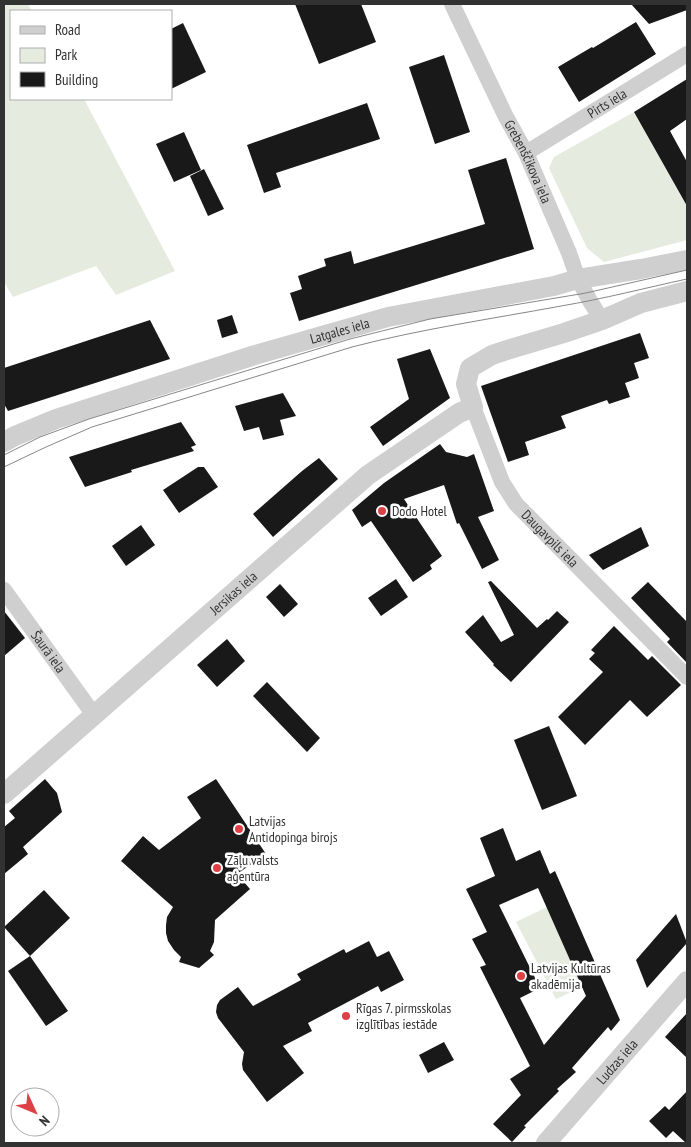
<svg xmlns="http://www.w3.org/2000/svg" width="691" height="1147" font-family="'PT Sans Narrow',sans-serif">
	<rect width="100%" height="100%" fill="#fff"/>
	<g fill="#e5ebdf">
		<polygon points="4,4 28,4 32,11 11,11 11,99 84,99 175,271 116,295 96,266 13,297 4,282"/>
		<polygon points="634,112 677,188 687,183 687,240 604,262 587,248 549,168 554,157"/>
		<polygon points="547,907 582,987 556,999 516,922"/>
	</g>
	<g fill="#191919" fill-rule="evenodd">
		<polygon points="295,4 361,4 376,42 319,64"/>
		<polygon points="631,4 687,4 687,10 649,24"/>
		<polygon points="636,22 656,54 579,102 558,67 592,47 593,48"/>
		<polygon points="183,23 206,72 171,89 171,29"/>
		<polygon points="444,55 470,132 435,144 409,67"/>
		<polygon points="687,79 687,119 670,131 687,162 687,206 634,112"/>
		<polygon points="367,103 380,139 276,173 281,187 264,193 247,145"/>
		<polygon points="184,132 201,170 174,182 156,144"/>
		<polygon points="506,158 534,249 299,321 290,293 302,289 298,276 326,266 324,259 351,251 354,264 485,224 468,170"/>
		<polygon points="204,169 224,209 208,216 190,176"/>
		<polygon points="232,315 238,333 222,338 217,320"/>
		<polygon points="150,320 170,359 8,411 4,404 4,368"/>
		<polygon points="640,333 649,358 634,363 639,378 625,383 630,397 609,404 607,400 561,416 566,428 525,442 529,455 508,462 481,386"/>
		<polygon points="430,349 450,398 383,446 370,427 409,399 397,359"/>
		<polygon points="283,393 296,416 280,420 284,435 263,440 259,427 244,431 235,406"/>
		<polygon points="181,422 196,445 191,447 194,451 131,470 132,472 85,487 69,457"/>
		<polygon points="440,444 446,452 467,457 474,454 494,511 478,517 499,560 482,569 459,523 457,524 444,485 404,499 442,556 430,565 432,569 413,582 371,521 362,527 352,510 384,483"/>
		<polygon points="319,458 338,479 273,537 253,514 302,471"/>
		<polygon points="198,467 204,467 218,487 179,513 163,490"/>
		<polygon points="141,525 155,545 126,566 112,546"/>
		<polygon points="641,527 649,546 603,570 589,555"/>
		<polygon points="396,579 408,597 381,616 368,598"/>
		<polygon points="491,581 537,628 547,619 548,620 557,611 569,622 511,682 493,665 494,664 465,632 483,615 501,642 514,635 488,582"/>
		<polygon points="648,582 687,622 687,663 667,642 670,639 631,598"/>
		<polygon points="280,584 298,604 284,617 266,597"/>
		<polygon points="4,611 25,638 4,656"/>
		<polygon points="614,626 648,660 652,656 681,685 647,717 630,700 585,745 558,717 603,672 589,659 595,653 591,650"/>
		<polygon points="227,639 245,661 217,687 197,665"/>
		<polygon points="267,682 320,738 307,752 253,696"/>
		<polygon points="549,726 577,796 542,810 514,740"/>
		<polygon points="45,779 57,793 62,812 23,847 28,854 4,874 4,827 15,818 9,811"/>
		<polygon points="216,779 266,854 237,874 250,889 215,920 214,942 210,951 214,955 199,968 179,962 181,957 174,950 168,941 166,933 166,925 167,917 173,907 121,861 143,836 159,850 201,818 187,797"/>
		<path d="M 503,828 L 516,861 L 540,850 L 550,874 L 555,871 L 620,1020 L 611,1031 L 608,1027 L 572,1068 L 576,1072 L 557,1089 L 559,1091 L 524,1126 L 526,1127 L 512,1142 L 493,1124 L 521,1095 L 510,1079 L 530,1066 L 480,967 L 486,965 L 472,939 L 487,932 L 466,889 L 495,876 L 480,838 ZM 538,888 L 586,996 L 544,1045 L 520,998 L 540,988 L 499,905 Z"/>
		<polygon points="44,890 70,918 30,956 4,927"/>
		<polygon points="676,914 687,943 647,988 636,960"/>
		<polygon points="369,941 377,957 389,951 404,980 381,992 378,986 308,1023 312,1031 283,1046 304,1073 267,1102 243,1070 242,1064 244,1052 218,1018 216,1012 217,1005 220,1000 238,987 253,1006 301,980 297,974 344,949 346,953"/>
		<polygon points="30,956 68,1011 46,1026 8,971"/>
		<polygon points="687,1013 687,1058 665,1037"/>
		<polygon points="444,1042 454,1060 428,1073 419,1055"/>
		<polygon points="687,1091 687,1143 686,1143 673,1131 666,1138 649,1121 665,1106 669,1110"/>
	</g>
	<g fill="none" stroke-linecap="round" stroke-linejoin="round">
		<g stroke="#cfcfcf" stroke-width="16">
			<path id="s1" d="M 452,4 L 506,117 L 526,153 L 569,253 L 578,279 L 590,301 L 602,320"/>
			<path id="s2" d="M 526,153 L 687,54"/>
			<path id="s3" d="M 473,407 L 502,482 L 516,504 L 687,677"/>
			<path id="s4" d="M 4,590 L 94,715"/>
		</g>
		<g stroke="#cfcfcf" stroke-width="20">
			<path id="s5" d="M 4,442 L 15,436 L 56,419 L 255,355 L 388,317 L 554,286 L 578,279 L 641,269 L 687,260"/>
			<path id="s6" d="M 4,794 L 368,475 L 459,413 L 473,407 L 466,384 L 470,368 L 492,355 L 507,350 L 564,333 L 602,320 L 641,303 L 687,291"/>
			<path id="s7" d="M 546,1143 L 687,981"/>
		</g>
		<g stroke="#878787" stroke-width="1">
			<polyline points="4,455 40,437 89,419 350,339 430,319 586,293 687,270"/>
			<path d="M 4,467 L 46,447 L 92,427 L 352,347 C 421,329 491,319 561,306 C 603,299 645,288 687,279"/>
		</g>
	</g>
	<g fill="#dd4045" stroke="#fff" stroke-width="2">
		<circle cx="382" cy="511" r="5"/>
		<circle cx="239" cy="829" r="5"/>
		<circle cx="217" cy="868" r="5"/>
		<circle cx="521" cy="976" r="5"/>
		<circle cx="346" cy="1016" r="5"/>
	</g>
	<g text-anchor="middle" stroke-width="5" stroke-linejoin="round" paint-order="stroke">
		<g font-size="14" fill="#323232" stroke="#fff">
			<text dy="5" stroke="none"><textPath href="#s2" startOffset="95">Pirts iela</textPath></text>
			<text dy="5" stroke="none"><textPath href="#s1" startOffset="175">Grebenščikova iela</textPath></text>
			<text dy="5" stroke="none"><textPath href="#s5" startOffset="354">Latgales iela</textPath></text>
			<text dy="5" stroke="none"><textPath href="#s3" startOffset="155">Daugavpils iela</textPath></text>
			<text dy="5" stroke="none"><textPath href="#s6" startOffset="305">Jersikas iela</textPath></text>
			<text dy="5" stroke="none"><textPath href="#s4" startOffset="76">Šaurā iela</textPath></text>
			<text dy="5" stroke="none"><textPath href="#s7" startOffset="108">Ludzas iela</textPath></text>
		</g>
		<g font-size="14" fill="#323232" stroke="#fff" text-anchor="start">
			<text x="392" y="516">Dodo Hotel</text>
			<text x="249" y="826">Latvijas<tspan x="249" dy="16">Antidopinga birojs</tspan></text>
			<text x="227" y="865">Zāļu valsts<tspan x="227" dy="16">aģentūra</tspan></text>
			<text x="531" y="973">Latvijas Kultūras<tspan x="531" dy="16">akadēmija</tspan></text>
			<text x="356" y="1013">Rīgas 7. pirmsskolas<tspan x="356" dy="16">izglītības iestāde</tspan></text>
		</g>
	</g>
	<rect width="691" height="1147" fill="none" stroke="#323232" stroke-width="10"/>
	<rect x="10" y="10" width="162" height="90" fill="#ffffff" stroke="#adadad"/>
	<rect x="20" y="26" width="25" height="8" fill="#cfcfcf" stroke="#adadad"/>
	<text x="55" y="35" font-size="15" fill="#323232">Road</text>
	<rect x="20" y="48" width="25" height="15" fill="#e5ebdf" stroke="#adadad"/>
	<text x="55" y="60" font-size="15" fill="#323232">Park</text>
	<rect x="20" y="72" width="25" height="15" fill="#191919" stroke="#adadad"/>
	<text x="55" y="85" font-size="15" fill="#323232">Building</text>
	<g transform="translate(35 1112) rotate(134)"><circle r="24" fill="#ffffff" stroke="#adadad"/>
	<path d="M0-4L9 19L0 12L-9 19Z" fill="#dd4045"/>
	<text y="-8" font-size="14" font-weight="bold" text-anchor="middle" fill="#323232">N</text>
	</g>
</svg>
